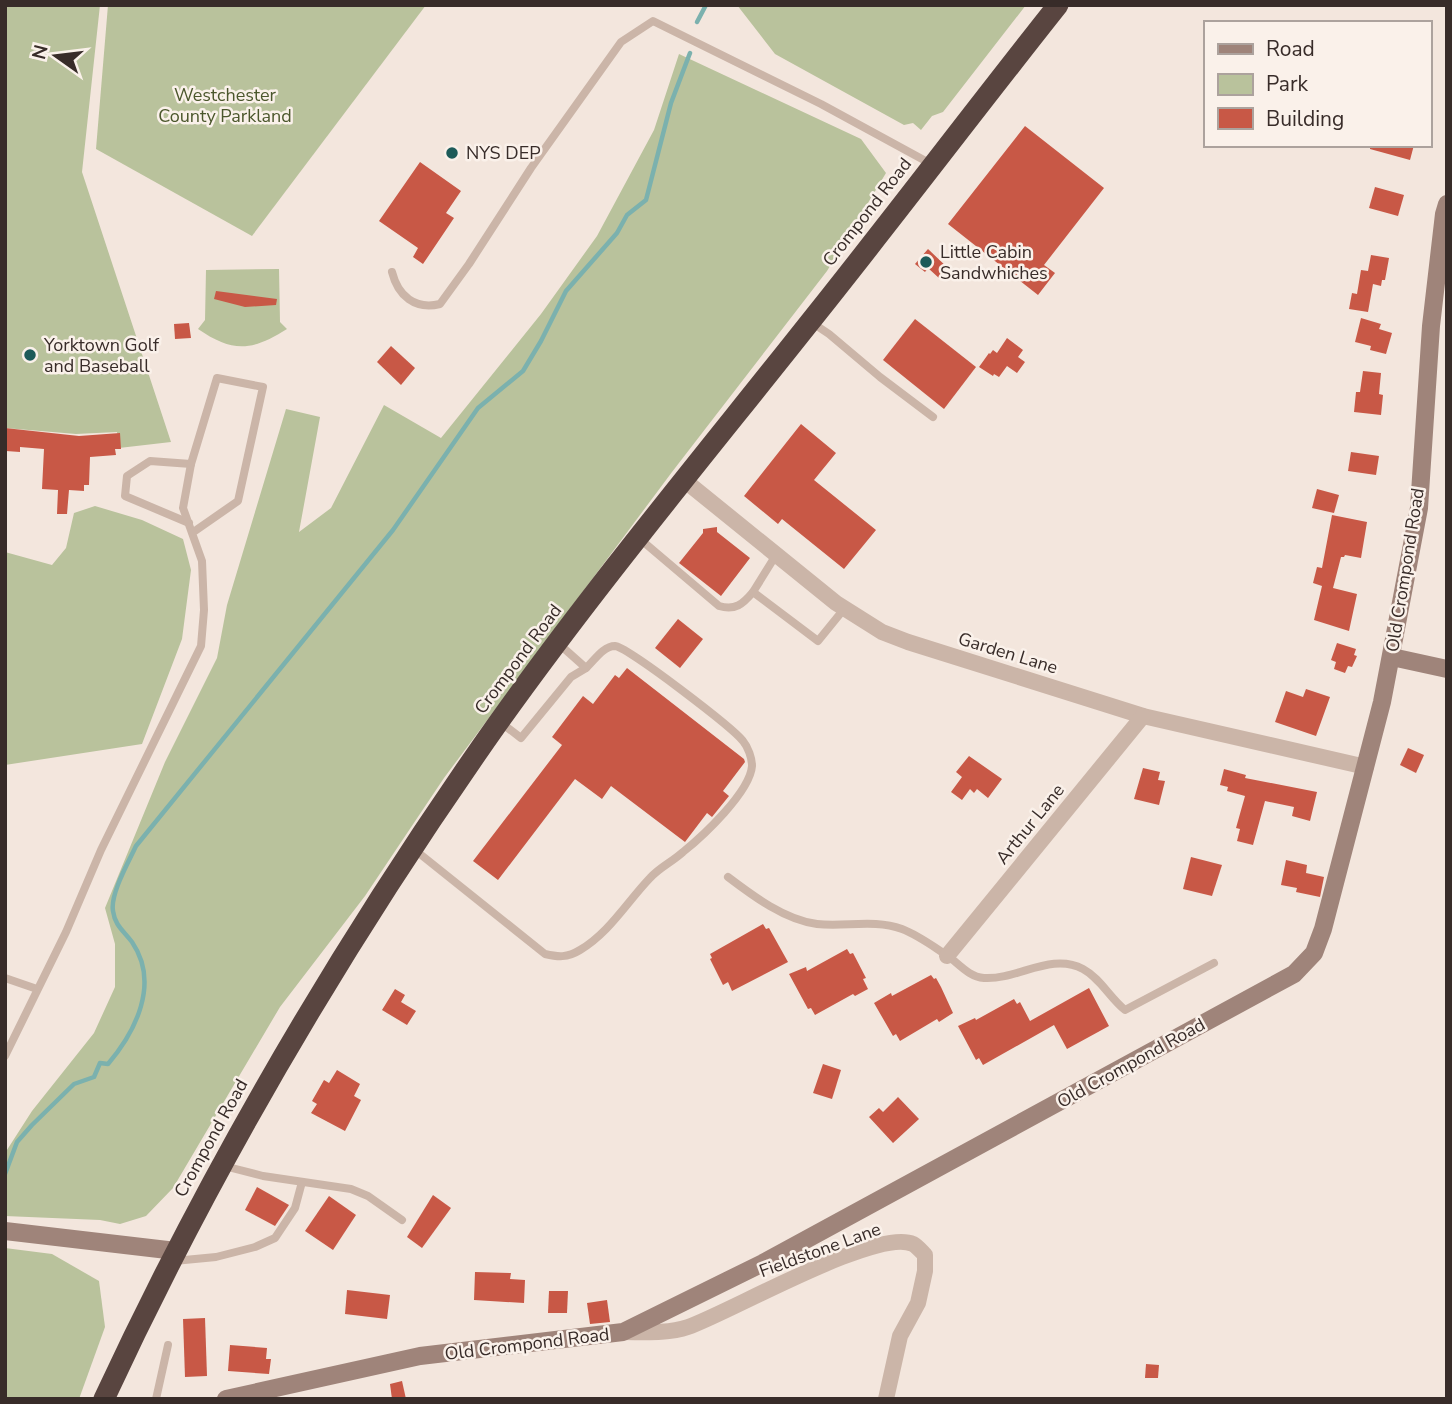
<svg xmlns="http://www.w3.org/2000/svg" width="1452" height="1404" font-family="'Nunito Sans',sans-serif">
	<rect width="100%" height="100%" fill="#f3e6dd"/>
	<g fill="#b9c29c">
		<polygon points="5,5 100,5 82,172 171,442 119,448 117,432 76,434 5,428"/>
		<polygon points="108,5 426,5 252,236 96,149"/>
		<polygon points="737,5 1026,5 943,112 932,116 921,130 913,123 904,125 775,54"/>
		<polygon points="679,54 861,139 886,173 827,271 672,472 444,778 365,896 280,1007 173,1188 146,1216 120,1224 100,1220 5,1216 5,1153 32,1111 94,1033 115,987 115,944 105,908 165,762 217,658 227,605 286,409 320,417 299,532 331,508 384,405 441,438 541,314 597,236 654,130"/>
		<path d="M 279,269 L 280,322 L 287,329 C 252,351 233,353 198,329 L 205,320 L 206,270 Z"/>
		<polygon points="95,506 142,520 183,539 191,570 182,639 142,744 5,765 5,552 52,565 66,548 74,513"/>
		<polygon points="5,1248 52,1254 99,1281 105,1327 79,1399 5,1399"/>
	</g>
	<g fill="none" stroke-linecap="round" stroke-linejoin="round">
		<g stroke="#7bb1ae" stroke-width="4.5">
			<polyline points="697,22 706,5"/>
			<path d="M 5,1174 L 17,1142 L 32,1125 L 74,1084 L 94,1077 L 100,1063 L 108,1064 C 136,1031 160,983 132,942 C 124,931 115,926 113,911 C 110,894 129,861 136,846 L 393,530 L 478,408 L 523,371 L 541,341 L 566,291 L 617,233 L 627,215 L 646,200 L 671,103 L 690,53"/>
		</g>
	</g>
	<g fill="#c85846">
		<polygon points="1025,126 1104,188 1044,265 1055,273 1038,295 948,224"/>
		<polygon points="1370,145 1414,145 1410,160 1370,149"/>
		<polygon points="420,162 461,191 446,213 454,218 423,264 413,257 418,248 379,221"/>
		<polygon points="1375,187 1404,195 1398,216 1369,208"/>
		<polygon points="928,249 949,269 940,279 928,268 925,272 915,264"/>
		<polygon points="1371,255 1389,258 1385,280 1382,280 1381,286 1373,284 1368,312 1349,309 1352,293 1357,294 1361,270 1368,271"/>
		<polygon points="216,291 277,299 276,305 245,307 214,299"/>
		<polygon points="1361,318 1381,324 1379,329 1392,333 1386,354 1370,350 1371,346 1355,342"/>
		<polygon points="915,319 976,367 944,409 883,360"/>
		<polygon points="189,323 191,338 175,339 174,324"/>
		<polygon points="1007,338 1023,350 1018,357 1025,362 1017,373 1007,366 999,377 994,374 993,376 979,367 989,353 990,354 993,350 997,353"/>
		<polygon points="391,346 415,368 401,385 377,362"/>
		<polygon points="1363,371 1381,373 1379,394 1383,395 1381,415 1354,412 1356,392 1360,392"/>
		<polygon points="801,424 836,453 814,480 876,530 844,569 782,519 778,524 744,496"/>
		<polygon points="5,428 79,436 120,433 121,449 115,449 116,455 90,457 89,485 84,485 84,491 69,490 67,514 57,514 58,490 42,489 44,449 20,447 20,452 6,451"/>
		<polygon points="1351,452 1379,456 1376,475 1348,471"/>
		<polygon points="1317,489 1339,495 1334,513 1312,508"/>
		<polygon points="1332,515 1367,522 1361,558 1345,555 1344,557 1341,557 1333,588 1357,594 1349,631 1314,620 1322,586 1313,583 1317,567 1322,568"/>
		<polygon points="717,527 717,532 750,558 721,596 679,563 703,533 703,529"/>
		<polygon points="678,619 703,639 680,668 655,648"/>
		<polygon points="1337,643 1356,649 1354,655 1357,656 1352,667 1348,666 1345,673 1334,669 1336,662 1331,660"/>
		<polygon points="627,668 744,759 745,762 723,791 729,796 712,817 707,813 685,842 611,786 602,799 575,779 498,880 473,861 562,745 552,737 583,696 593,704 615,675 619,678"/>
		<polygon points="1306,689 1330,697 1316,736 1275,722 1286,691 1303,697"/>
		<polygon points="1408,748 1424,755 1416,773 1400,765"/>
		<polygon points="969,756 1002,779 988,798 977,789 974,793 970,789 962,800 951,792 962,777 956,772"/>
		<polygon points="1143,768 1160,772 1158,780 1165,781 1159,805 1134,799"/>
		<polygon points="1224,769 1246,775 1245,778 1317,792 1310,821 1292,816 1294,807 1265,801 1253,845 1237,841 1240,829 1236,828 1245,796 1227,791 1228,787 1220,785"/>
		<polygon points="1191,857 1222,865 1212,896 1183,889"/>
		<polygon points="1286,860 1307,865 1306,873 1324,877 1320,897 1296,892 1297,888 1281,885"/>
		<polygon points="763,924 766,929 769,928 788,962 732,991 728,982 723,985 710,959 712,958 710,954"/>
		<polygon points="847,949 850,954 853,953 866,978 863,979 868,989 855,996 853,994 815,1015 811,1008 808,1009 789,974 806,967 807,971"/>
		<polygon points="931,975 934,979 936,978 941,987 953,1013 939,1022 937,1019 900,1041 896,1034 893,1036 874,1003 891,993 892,996"/>
		<polygon points="1089,988 1109,1026 1067,1049 1054,1025 983,1065 979,1058 976,1060 958,1026 975,1018 976,1020 1014,999 1017,1004 1020,1002 1030,1021"/>
		<polygon points="395,989 405,995 401,1002 416,1011 407,1025 382,1010"/>
		<polygon points="823,1064 841,1070 832,1099 813,1093"/>
		<polygon points="337,1070 360,1084 354,1096 361,1100 345,1131 311,1113 317,1104 312,1101 324,1080 329,1083"/>
		<polygon points="898,1097 919,1119 893,1143 869,1117 879,1108 883,1112"/>
		<polygon points="257,1187 289,1205 275,1226 245,1210"/>
		<polygon points="433,1195 451,1208 422,1248 407,1237"/>
		<polygon points="329,1196 356,1215 333,1250 305,1231"/>
		<polygon points="475,1272 511,1273 510,1279 525,1280 524,1303 474,1300"/>
		<polygon points="347,1290 390,1295 387,1319 345,1314"/>
		<polygon points="549,1291 568,1291 567,1313 548,1313"/>
		<polygon points="607,1300 610,1322 590,1324 587,1303"/>
		<polygon points="205,1318 207,1376 185,1377 183,1319"/>
		<polygon points="230,1345 267,1348 266,1359 271,1359 269,1374 228,1371"/>
		<polygon points="1146,1364 1159,1365 1158,1378 1145,1378"/>
		<polygon points="402,1381 406,1399 392,1399 390,1384"/>
	</g>
	<g fill="none" stroke-linecap="round" stroke-linejoin="round">
		<g stroke="#cbb5a8" stroke-width="8">
			<path d="M 392,272 C 398,296 415,310 440,304 L 469,264 L 531,168 L 621,42 L 653,21 L 821,104 L 933,165"/>
			<polyline points="811,322 829,334 880,377 933,417"/>
			<polyline points="189,523 125,496 127,476 150,461 191,464"/>
			<path d="M 640,539 L 719,606 C 735,611 743,604 753,592"/>
			<polyline points="776,555 753,592 818,641 844,609"/>
			<polyline points="500,722 521,738 571,677 586,668"/>
			<path d="M 415,850 L 545,954 C 558,957 567,958 580,950 C 609,933 627,902 650,878 C 660,867 672,862 683,852 C 703,836 750,792 752,766 C 752,758 748,747 743,741 C 733,728 628,647 615,646 C 603,646 594,661 586,668 L 559,644"/>
			<path d="M 728,877 C 753,896 785,920 817,924 C 846,927 874,919 902,929 C 918,935 934,947 948,956 C 959,964 969,977 984,978 C 1018,980 1051,952 1083,969 C 1100,978 1110,998 1125,1010 L 1214,963"/>
			<polyline points="5,978 37,989"/>
			<polyline points="5,1056 66,932 101,850 201,646 204,610 202,561 183,508 191,464 217,378 263,387 238,501 192,533"/>
			<polyline points="224,1166 263,1176 351,1189 368,1196 402,1220"/>
			<polyline points="174,1261 216,1257 255,1247 275,1238 295,1208 302,1182"/>
			<polyline points="156,1399 168,1345"/>
		</g>
		<g stroke="#cbb5a8" stroke-width="16">
			<polyline points="684,480 836,603 882,632 908,642 1143,716 1366,767"/>
			<polyline points="947,956 1143,716"/>
			<path d="M 623,1332 C 644,1332 667,1334 688,1327 C 729,1313 877,1227 913,1244 C 917,1246 922,1252 925,1255 L 925,1271 L 918,1303 L 900,1336 L 886,1399"/>
		</g>
		<g stroke="#9f847a" stroke-width="18">
			<polyline points="1392,657 1447,669"/>
			<polyline points="5,1231 176,1251"/>
			<polyline points="226,1399 420,1356 623,1332 763,1263 1294,974 1314,953 1323,929 1382,702 1419,508 1431,326 1444,214 1447,204"/>
		</g>
		<path stroke="#594540" stroke-width="21" d="M 104,1399 C 214,1162 347,937 498,723 C 595,587 702,458 806,327 C 891,221 973,112 1058,5"/>
	</g>
	<g fill="#1d5b59" stroke="#faf1ea" stroke-width="2.5">
		<circle cx="452" cy="153" r="7"/>
		<circle cx="926" cy="262" r="7"/>
		<circle cx="30" cy="355" r="7"/>
	</g>
	<g text-anchor="middle" stroke-width="5" stroke-linejoin="round" paint-order="stroke">
		<g font-size="18" fill="#4b572c" stroke="#faf1ea">
			<text x="225" y="101">Westchester<tspan x="225" dy="21">County Parkland</tspan></text>
		</g>
		<g font-size="18" fill="#382c29" stroke="#faf1ea" text-anchor="start">
			<text x="466" y="159">NYS DEP</text>
			<text x="940" y="258">Little Cabin<tspan x="940" dy="21">Sandwhiches</tspan></text>
			<text x="44" y="351">Yorktown Golf<tspan x="44" dy="21">and Baseball</tspan></text>
		</g>
		<g font-size="18" fill="#382c29" stroke="#faf1ea">
			<text transform="translate(867 212) rotate(-52)" y="6">Crompond Road</text>
			<text transform="translate(1405 570) rotate(-81)" y="6">Old Crompond Road</text>
			<text transform="translate(1008 653) rotate(17)" y="6">Garden Lane</text>
			<text transform="translate(518 659) rotate(-53)" y="6">Crompond Road</text>
			<text transform="translate(1030 824) rotate(-51)" y="6">Arthur Lane</text>
			<text transform="translate(1131 1063) rotate(-29)" y="6">Old Crompond Road</text>
			<text transform="translate(211 1138) rotate(-61)" y="6">Crompond Road</text>
			<text transform="translate(820 1250) rotate(-20)" y="6">Fieldstone Lane</text>
			<text transform="translate(527 1344) rotate(-7)" y="6">Old Crompond Road</text>
		</g>
	</g>
	<rect width="1452" height="1404" fill="none" stroke="#382c29" stroke-width="14"/>
	<rect x="1204" y="21" width="228" height="126" fill="#faf1ea" stroke="#aca29d" stroke-width="2"/>
	<rect x="1218" y="44" width="35" height="10" fill="#9f847a" stroke="#aca29d" stroke-width="2"/>
	<text x="1266" y="56" font-size="21" fill="#382c29">Road</text>
	<rect x="1218" y="74" width="35" height="21" fill="#b9c29c" stroke="#aca29d" stroke-width="2"/>
	<text x="1266" y="91" font-size="21" fill="#382c29">Park</text>
	<rect x="1218" y="108" width="35" height="21" fill="#c85846" stroke="#aca29d" stroke-width="2"/>
	<text x="1266" y="126" font-size="21" fill="#382c29">Building</text>
	<g transform="translate(56 56) rotate(284)" stroke="#faf1ea" stroke-width="5" paint-order="stroke">
	<path d="M0-5L12 26L0 18L-12 26Z" fill="#382c29"/>
	<text y="-10" font-size="19" font-weight="bold" text-anchor="middle" fill="#382c29">N</text>
	</g>
</svg>
